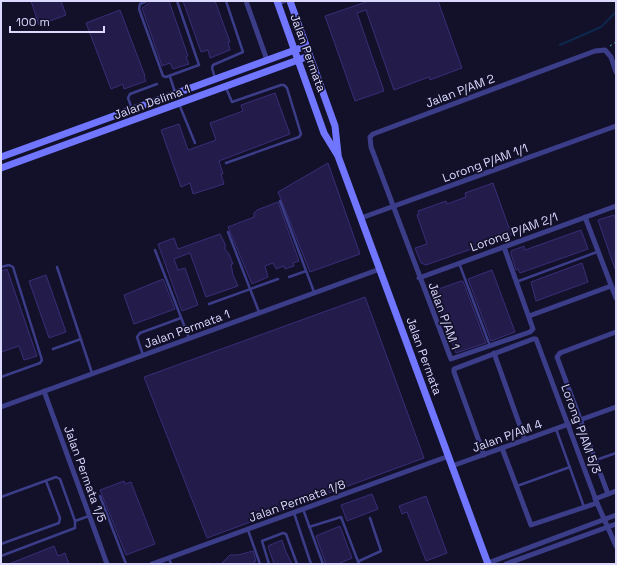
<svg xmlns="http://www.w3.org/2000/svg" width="617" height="565" font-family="'Space Grotesk',sans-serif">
	<rect width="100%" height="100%" fill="#13102a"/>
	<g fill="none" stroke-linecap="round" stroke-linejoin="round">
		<polyline stroke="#0d284d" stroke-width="2" points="560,45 601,27 616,12"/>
	</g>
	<g fill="#231c4b" stroke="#382e77">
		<polygon points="31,1 61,1 66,15 39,25"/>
		<polygon points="152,1 169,1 188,56 186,57 189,64 173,69 170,63 162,66 142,8"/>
		<polygon points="183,1 215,1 230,42 228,42 230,50 210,58 208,50 201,52"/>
		<polygon points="369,1 438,1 462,68 430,80 429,77 394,90 366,10 357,13 384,91 355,101 325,16"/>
		<polygon points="120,10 145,76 144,77 146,81 124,89 123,84 111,89 86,23"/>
		<polygon points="275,93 290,134 219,161 223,174 221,174 224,184 193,194 190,183 181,187 161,130 179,124 188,150 216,140 210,123 243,111 241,105"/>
		<polygon points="328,163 360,254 310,272 278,192"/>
		<polygon points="493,183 509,228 511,227 514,234 426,265 421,263 415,248 427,244 417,215 419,214 418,211 446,201 447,204 466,197 465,193"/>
		<polygon points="278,202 299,261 293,263 294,266 285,269 284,266 276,269 273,263 265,266 268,277 252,284 228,227 254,217 254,213 257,210"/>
		<polygon points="614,215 616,220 615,269 598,220"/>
		<polygon points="581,230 588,249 520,273 518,269 516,270 511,254 511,251 524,246 525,250"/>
		<polygon points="220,234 225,244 225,249 229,254 233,264 231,264 233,275 238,286 206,297 190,253 174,259 178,270 185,268 198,305 182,311 158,244 174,238 178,249"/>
		<polygon points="582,263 588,282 536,301 531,282"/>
		<polygon points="7,269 37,356 24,360 19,346 1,352 1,271"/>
		<polygon points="492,270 515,332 491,341 468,279"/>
		<polygon points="46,275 66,332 49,338 29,281"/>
		<polygon points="163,279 175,309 134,324 124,295"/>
		<polygon points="461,281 463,281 486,343 456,353 433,291"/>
		<polygon points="365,297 424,458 207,538 144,377"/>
		<polygon points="124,481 125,484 131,482 155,544 126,555 100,490"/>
		<polygon points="372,494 378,509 347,521 341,505"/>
		<polygon points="426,496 447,553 426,561 407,512 402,514 399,506"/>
		<polygon points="340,526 352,558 338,564 326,564 316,536"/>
		<polygon points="282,540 286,552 292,564 274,564 268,546"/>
		<polygon points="54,546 58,556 65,553 69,564 9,564"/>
		<polygon points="253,551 256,561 254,561 255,564 221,564 230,555 238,555"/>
	</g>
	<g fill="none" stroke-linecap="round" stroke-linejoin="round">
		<polyline stroke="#30bdab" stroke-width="1" stroke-dasharray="2 3" stroke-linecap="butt" points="610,46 616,42"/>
		<g stroke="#3b3d89" stroke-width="2.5">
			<polyline points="147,1 140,4 139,9 163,76 166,77 199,65 177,1"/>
			<polyline points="170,77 175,92"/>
			<polyline points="215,78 212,68 213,65 243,52 226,1"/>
			<polyline points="179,104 195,143"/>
			<polyline points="132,109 128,98 130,94 157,84"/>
			<polyline points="226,163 299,137 301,134 287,88 284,85 281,85 232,102 226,88"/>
			<polyline points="280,201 314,292"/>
			<polyline points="228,232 259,312"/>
			<polyline points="155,250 189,338"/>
			<polyline points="459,263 490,346"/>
			<polyline points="1,267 9,265 13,267 42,360 40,363 1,377"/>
			<polyline points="57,267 92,373"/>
			<polyline points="289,277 306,271"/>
			<polyline points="516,282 597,252"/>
			<polyline points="209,304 278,279"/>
			<polyline points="53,349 81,339"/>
			<polyline points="143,355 137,337 140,333 181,318"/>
			<polyline points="556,429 584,507"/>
			<polyline points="596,460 616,453"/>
			<polyline points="517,486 570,467"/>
			<polyline points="100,496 126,564"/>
			<polyline points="1,497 56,477 60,479 75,521 89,516"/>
			<polyline points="303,509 323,564"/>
			<polyline points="294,513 311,564"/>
			<polyline points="309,527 341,517 359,564"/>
			<polyline points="248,530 260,564"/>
			<polyline points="1,544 59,523 60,518 46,481"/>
			<polyline points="1,556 75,528 75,521"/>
			<polyline points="169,558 171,564"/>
			<polyline points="359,561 381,551 370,518"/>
			<polyline points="208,564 209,564"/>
			<polyline points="269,564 262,541 283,533 286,534 297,564"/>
		</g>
		<g stroke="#3b3d89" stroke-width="5">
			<polyline points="246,1 267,60"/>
			<polyline points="278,3 284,1"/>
			<polyline points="585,217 616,298"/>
			<polyline points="361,218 616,126"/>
			<polyline points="504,247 533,329 530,332 451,359 371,147 370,137 373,134 595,51 605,50 611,57 616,72"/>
			<polyline points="419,278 616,206"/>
			<polyline points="529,316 611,286"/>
			<polyline points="494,353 525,440"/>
			<polyline points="44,391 107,564"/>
			<polyline points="1,407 380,269"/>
			<polyline points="502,448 531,525 597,503"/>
			<polyline points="484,455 454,372 454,369 533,339 536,339 597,503 616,546"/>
			<polyline points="452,466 616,407"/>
			<polyline points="608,494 557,357 560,353 616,332"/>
			<polyline points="595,499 616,491"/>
			<polyline points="488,563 616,515"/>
			<polyline points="152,564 449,456"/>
			<polyline points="506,564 616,524"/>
		</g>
		<g stroke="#7076ff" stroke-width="7">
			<polyline points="277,1 324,133 338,156 488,564"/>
			<polyline points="290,1 335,126 338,154"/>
			<polyline points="1,157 306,46"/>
			<polyline points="1,168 309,56"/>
		</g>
	</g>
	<g text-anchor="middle" stroke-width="3.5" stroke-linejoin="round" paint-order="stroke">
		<g font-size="12" fill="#dbd9ff" stroke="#13102a">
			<text transform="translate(308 53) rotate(70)" y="4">Jalan Permata</text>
			<text transform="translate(460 91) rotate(-21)" y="4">Jalan P/AM 2</text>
			<text transform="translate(152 102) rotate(-20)" y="4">Jalan Delima 1</text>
			<text transform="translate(485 163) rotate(-20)" y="4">Lorong P/AM 1/1</text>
			<text transform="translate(514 232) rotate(-20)" y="4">Lorong P/AM 2/1</text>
			<text transform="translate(444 316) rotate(70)" y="4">Jalan P/AM 1</text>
			<text transform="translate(187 329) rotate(-20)" y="4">Jalan Permata 1</text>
			<text transform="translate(424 356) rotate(70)" y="4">Jalan Permata</text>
			<text transform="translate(581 429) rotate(70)" y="4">Lorong P/AM 5/3</text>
			<text transform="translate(507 436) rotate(-20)" y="4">Jalan P/AM 4</text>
			<text transform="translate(85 474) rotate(70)" y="4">Jalan Permata 1/5</text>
			<text transform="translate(297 501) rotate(-20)" y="4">Jalan Permata 1/8</text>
		</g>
	</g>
	<rect width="617" height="565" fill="none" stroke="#dbd9ff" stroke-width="4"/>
	<path d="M10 26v6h94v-6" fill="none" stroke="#dbd9ff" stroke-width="2"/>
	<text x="16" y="26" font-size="12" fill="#dbd9ff" stroke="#13102a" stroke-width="3" paint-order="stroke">100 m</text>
</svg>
